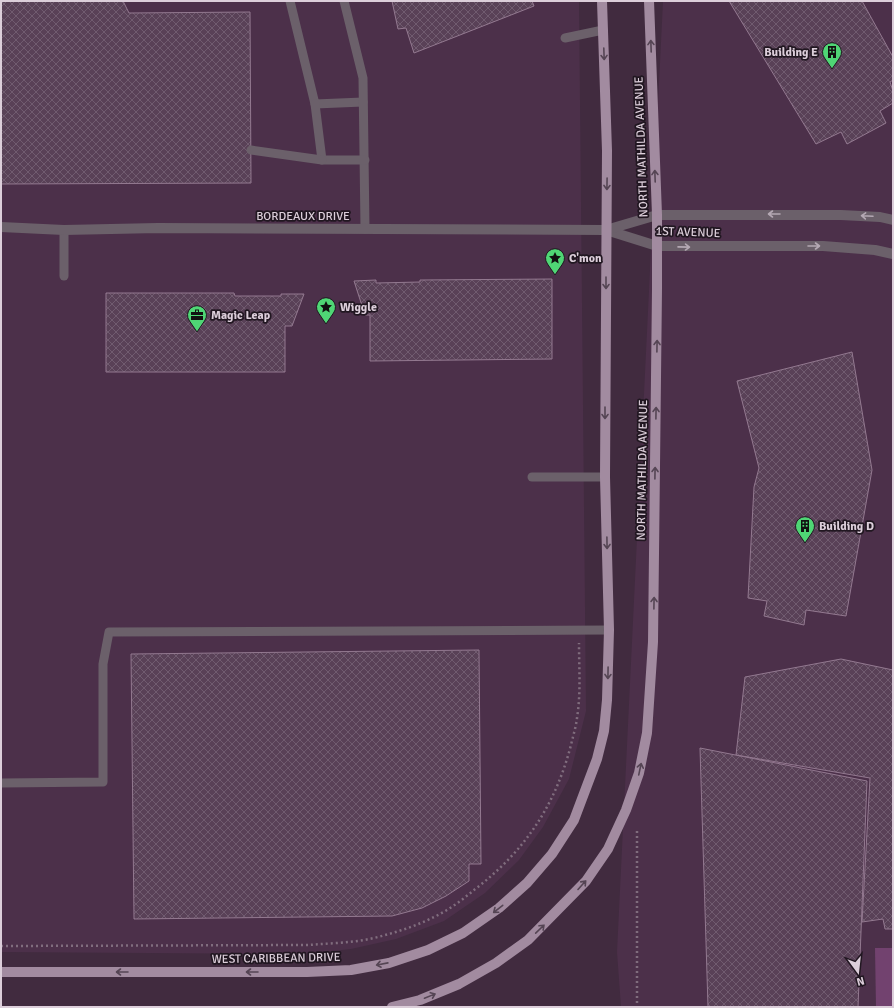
<svg xmlns="http://www.w3.org/2000/svg" width="894" height="1008" font-family="Signika,sans-serif">
	<defs>
		<pattern id="building-cross-hatch" width="8" height="8" patternUnits="userSpaceOnUse"><rect width="8" height="8" fill="#594157"/><path d="M0 0l8 8M0 8l8-8" fill="none" stroke="#705b6f"/></pattern>
	</defs>
	<rect width="100%" height="100%" fill="#412b3f"/>
	<g fill="#4c304a">
		<polygon points="1,1 579,1 586,711 569,779 543,827 519,860 485,893 444,921 396,939 351,949 303,954 1,952"/>
		<polygon points="663,1 893,1 893,1007 621,1007 617,952"/>
	</g>
	<polygon fill="#72426f" points="875,948 893,948 893,1007 876,1007"/>
	<g fill="url(#building-cross-hatch)" stroke="#937990">
		<polygon points="1,1 123,1 129,13 250,12 251,183 1,184"/>
		<polygon points="392,1 532,1 534,6 414,53 406,28 398,29"/>
		<polygon points="729,1 862,1 893,57 893,80 890,82 893,91 893,103 880,111 886,123 847,144 841,132 816,144"/>
		<polygon points="552,279 552,359 370,361 370,315 365,315 354,281 376,280 376,283 420,282 420,280"/>
		<polygon points="106,293 234,293 235,296 281,296 281,294 304,294 292,326 285,326 285,372 106,372"/>
		<polygon points="852,352 872,470 846,616 806,610 804,625 764,616 767,601 748,598 754,487 759,468 737,381"/>
		<polygon points="479,650 481,864 469,864 469,881 446,896 422,908 392,916 134,919 131,654"/>
		<polygon points="841,659 893,670 893,929 885,929 883,919 862,922 870,778 736,755 745,677"/>
		<polygon points="700,748 867,781 858,1007 708,1007"/>
	</g>
	<g fill="none" stroke-linecap="round" stroke-linejoin="round">
		<g stroke="#806d7e" stroke-width="2.5" stroke-dasharray="2 3" stroke-linecap="butt">
			<polyline points="637,831 637,1007"/>
			<path d="M 1,946 L 309,945 C 331,943 355,943 378,937 C 397,932 416,926 434,917 C 449,910 462,900 474,890 C 525,851 555,806 571,745 C 573,736 576,727 577,718 C 581,693 579,668 579,643"/>
		</g>
		<g stroke="#6b606a" stroke-width="9">
			<polyline points="290,1 315,104 363,102"/>
			<polyline points="344,1 363,78 365,229"/>
			<polyline points="565,38 603,30"/>
			<polyline points="315,104 322,160 365,160"/>
			<polyline points="251,150 322,160"/>
			<polyline points="64,276 64,230"/>
			<polyline points="532,477 605,477"/>
			<polyline points="1,783 103,782 103,664 109,632 609,630"/>
		</g>
		<g stroke="#6b606a" stroke-width="10">
			<polyline points="1,227 64,230 158,228 606,230 657,246 823,246 875,250 893,254"/>
			<polyline points="606,230 657,215 841,215 880,217 893,220"/>
		</g>
		<g stroke="#a28ba0" stroke-width="10">
			<polyline points="1,972 307,972 351,970 389,963 428,950 463,933 499,908 527,883 552,854 574,820 597,759 604,731 607,700 609,630 605,477 607,151 602,1"/>
			<polyline points="392,1007 420,1000 459,984 496,963 528,940 586,881 608,849 626,810 639,773 647,733 653,642 657,289 657,215 649,1"/>
		</g>
	</g>
	<defs><path id="oneway-shaft" d="M-6 0H5M1.5-3L5.5 0L1.5 3" fill="none" stroke-width="1.6" stroke-linecap="round" stroke-linejoin="round"/></defs>
	<g stroke="#554554">
		<use href="#oneway-shaft" transform="translate(651 46) rotate(-92)"/>
		<use href="#oneway-shaft" transform="translate(604 54) rotate(88)"/>
		<use href="#oneway-shaft" transform="translate(655 176) rotate(-92)"/>
		<use href="#oneway-shaft" transform="translate(607 184) rotate(91)"/>
		<use href="#oneway-shaft" transform="translate(606 283) rotate(90)"/>
		<use href="#oneway-shaft" transform="translate(657 346) rotate(-89)"/>
		<use href="#oneway-shaft" transform="translate(605 413) rotate(90)"/>
		<use href="#oneway-shaft" transform="translate(656 413) rotate(-89)"/>
		<use href="#oneway-shaft" transform="translate(655 473) rotate(-89)"/>
		<use href="#oneway-shaft" transform="translate(607 543) rotate(89)"/>
		<use href="#oneway-shaft" transform="translate(654 603) rotate(-89)"/>
		<use href="#oneway-shaft" transform="translate(608 673) rotate(91)"/>
		<use href="#oneway-shaft" transform="translate(640 769) rotate(-78)"/>
		<use href="#oneway-shaft" transform="translate(582 885) rotate(-48)"/>
		<use href="#oneway-shaft" transform="translate(498 909) rotate(142)"/>
		<use href="#oneway-shaft" transform="translate(540 929) rotate(-44)"/>
		<use href="#oneway-shaft" transform="translate(382 964) rotate(169)"/>
		<use href="#oneway-shaft" transform="translate(122 972) rotate(180)"/>
		<use href="#oneway-shaft" transform="translate(252 972) rotate(180)"/>
		<use href="#oneway-shaft" transform="translate(430 996) rotate(-22)"/>
	</g>
	<g stroke="#b4a8b3">
		<use href="#oneway-shaft" transform="translate(774 214) rotate(-180)"/>
		<use href="#oneway-shaft" transform="translate(867 216) rotate(-177)"/>
		<use href="#oneway-shaft" transform="translate(814 246)"/>
		<use href="#oneway-shaft" transform="translate(684 247) rotate(1)"/>
	</g>
	<defs>
		<g id="building-pin" transform="scale(1)"><path d="M0 17L-7.5 6A9.5 9.5 0 1 1 7.5 6Z" fill="#4fd675" stroke="#211721"/><path d="M-4-6H4V6H1V3H-1V6H-4ZM-2.5-4.3h1.7v1.8h-1.7ZM.8-4.3h1.7v1.8H.8ZM-2.5-1h1.7V.8h-1.7ZM.8-1h1.7V.8H.8Z" fill="#111"/></g>
		<g id="sight-pin" transform="scale(1)"><path d="M0 17L-7.5 6A9.5 9.5 0 1 1 7.5 6Z" fill="#4fd675" stroke="#211721"/><path d="M0-6L1.8-2.2L6-1.7L2.9 1.2L3.7 5.4L0 3.3L-3.7 5.4L-2.9 1.2L-6-1.7L-1.8-2.2Z" fill="#111"/></g>
		<g id="office-pin" transform="scale(1)"><path d="M0 17L-7.5 6A9.5 9.5 0 1 1 7.5 6Z" fill="#4fd675" stroke="#211721"/><path d="M-6-3h4V-5.5h4V-3h4V5H-6ZM-1-4.5V-3h2v-1.5ZM-6 0V1H6V0Z" fill="#111"/></g>
	</defs>
	<g fill-rule="evenodd">
		<use href="#building-pin" x="832" y="52"/>
		<use href="#sight-pin" x="555" y="258"/>
		<use href="#sight-pin" x="326" y="307"/>
		<use href="#office-pin" x="197" y="315"/>
		<use href="#building-pin" x="805" y="526"/>
	</g>
	<g text-anchor="middle" stroke-width="3.5" stroke-linejoin="round" paint-order="stroke">
		<g font-size="12" font-weight="bold" fill="#dcceda" stroke="#211721" text-anchor="start">
			<text x="818" y="56" text-anchor="end">Building E</text>
			<text x="569" y="262">C'mon</text>
			<text x="340" y="311">Wiggle</text>
			<text x="211" y="319">Magic Leap</text>
			<text x="819" y="530">Building D</text>
		</g>
		<g font-size="12" fill="#dcceda" stroke="#211721">
			<text transform="translate(641 147) rotate(-92)" y="4">NORTH MATHILDA AVENUE</text>
			<text x="303" y="220">BORDEAUX DRIVE</text>
			<text transform="translate(688 232) rotate(2)" y="4">1ST AVENUE</text>
			<text transform="translate(642 470) rotate(-89)" y="4">NORTH MATHILDA AVENUE</text>
			<text transform="translate(276 958) rotate(-1)" y="4">WEST CARIBBEAN DRIVE</text>
		</g>
	</g>
	<rect width="894" height="1008" fill="none" stroke="#dcceda" stroke-width="4"/>
	<g transform="translate(858 972) rotate(165)" stroke="#211721" stroke-width="3" paint-order="stroke">
	<path d="M0-3L7 15L0 10L-7 15Z" fill="#dcceda"/>
	<text y="-6" font-size="11" font-weight="bold" text-anchor="middle" fill="#dcceda">N</text>
	</g>
</svg>
